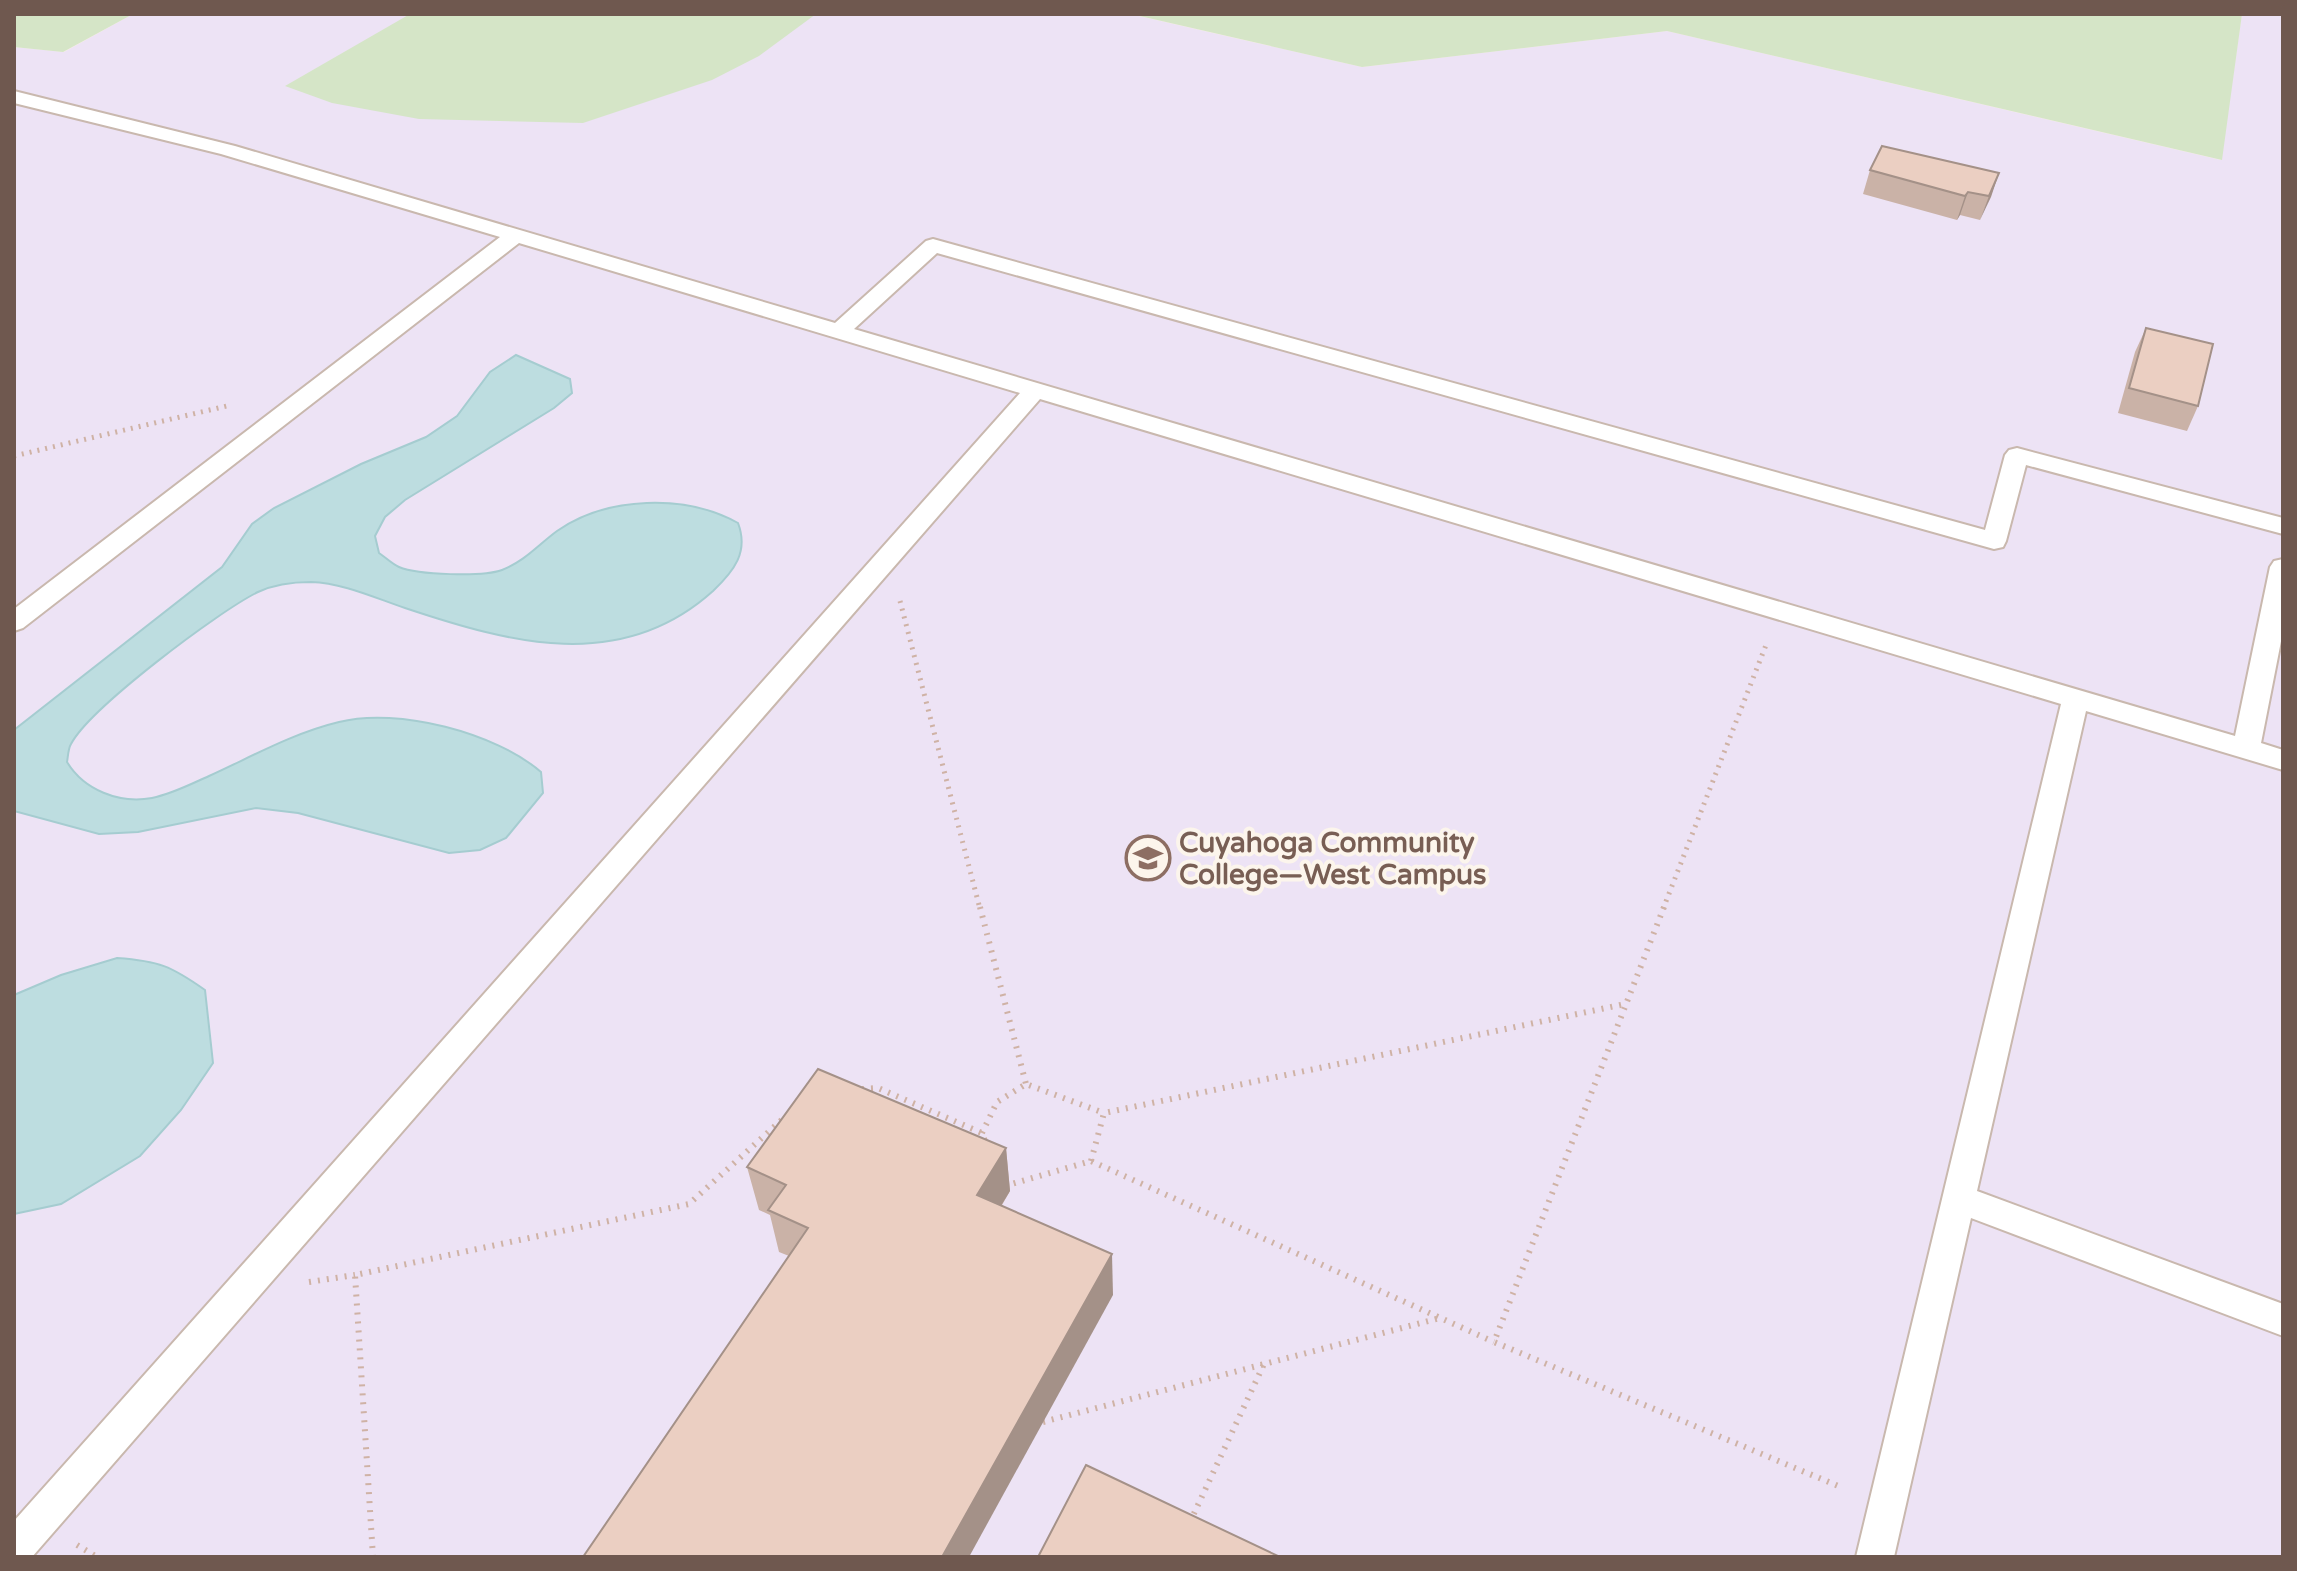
<svg xmlns="http://www.w3.org/2000/svg" width="2297" height="1571" font-family="'Varela Round',sans-serif">
	<rect width="100%" height="100%" fill="#f9f0e6"/>
	<polygon fill="#ede3f5" points="133,14 1130,14 1362,67 1667,31 2221,160 2242,14 2283,14 2283,1557 14,1557 14,47 64,52"/>
	<g fill="#d5e5c7">
		<polygon points="14,14 133,14 63,52 14,47"/>
		<polygon points="410,14 816,14 759,56 712,80 583,123 419,119 332,103 285,86"/>
		<polygon points="1131,14 2242,14 2222,160 1667,31 1362,67"/>
	</g>
	<g fill="#bddde0" stroke="#a5ccd0" stroke-width="2">
		<path d="M 516,355 L 570,379 L 572,393 L 554,408 L 405,500 L 385,517 L 375,536 L 379,553 C 385,557 392,564 399,567 C 418,575 483,577 502,570 C 525,561 538,545 557,531 C 607,496 686,494 738,523 C 749,552 734,571 713,591 C 621,674 510,643 405,608 C 375,598 343,583 311,582 C 294,582 273,585 258,592 C 219,611 90,708 71,744 C 68,749 68,757 67,762 C 84,790 119,804 152,798 C 172,794 191,784 209,776 C 251,757 293,733 339,722 C 398,707 496,733 541,772 L 543,793 L 506,838 L 480,850 L 449,853 L 298,813 L 256,808 L 138,832 L 99,834 L 14,811 L 14,730 L 222,567 L 252,524 L 274,508 L 361,464 L 426,437 L 457,416 L 490,372 Z"/>
		<path d="M 117,958 C 159,961 171,966 205,990 L 213,1063 L 181,1110 L 140,1156 L 61,1204 L 14,1214 L 14,995 L 61,975 Z"/>
	</g>
	<g fill="none" stroke-linecap="round" stroke-linejoin="round">
		<g stroke="#c9b8ae" stroke-width="4">
			<polygon id="lane" points="14,91 235,146 835,323 926,241 933,239 1985,530 2005,455 2009,450 2017,448 2283,518 2283,534 2026,465 2006,541 2003,547 1994,549 937,253 854,329 2235,736 2270,567 2274,561 2283,559 2283,631 2261,743 2283,750 2283,770 2086,711 1977,1191 2283,1304 2283,1336 1971,1218 1894,1557 1856,1557 2061,704 1040,399 32,1557 14,1557 14,1521 1020,393 519,243 23,628 14,631 14,609 500,237 221,154 14,103"/>
		</g>
		<g stroke="#cfb2a5" stroke-width="5" stroke-dasharray="2 6" stroke-linecap="butt">
			<polyline points="14,456 231,405"/>
			<polyline points="900,601 980,909"/>
			<polyline points="1663,909 1766,645"/>
		</g>
		<g stroke="#cfb2a5" stroke-width="6" stroke-dasharray="2 7" stroke-linecap="butt">
			<polyline points="980,907 1026,1084"/>
			<polyline points="1664,907 1494,1342 1843,1488"/>
			<polyline points="862,1089 878,1088 982,1133 986,1144"/>
			<polyline points="982,1133 997,1102 1026,1084 1104,1113"/>
			<polyline points="1091,1161 1104,1113 1625,1004"/>
			<polyline points="1005,1186 1091,1161 1494,1342"/>
			<polyline points="309,1282 355,1275"/>
			<polyline points="1043,1422 1440,1318"/>
			<polyline points="1190,1522 1264,1364"/>
			<polyline points="77,1545 97,1557"/>
			<polyline points="373,1557 355,1275 689,1204 786,1116"/>
		</g>
		<use href="#lane" fill="#fff" fill-rule="evenodd"/>
	</g>
	<g fill="#cab2a7">
		<polygon points="1870,170 1999,173 1980,220 1960,215 1957,220 1863,194"/>
		<polygon points="2146,328 2198,406 2187,431 2118,413 2135,352"/>
		<polygon points="1006,1148 1010,1191 1002,1205 1113,1295 789,1256 779,1252 770,1215 759,1210 747,1167"/>
	</g>
	<g fill="#a49188">
		<polygon points="1999,173 1991,197 1980,220 1989,196"/>
		<polygon points="1968,192 1960,215 1957,220 1965,196"/>
		<polygon points="1006,1148 1010,1191 982,1237 977,1195"/>
		<polygon points="1112,1254 1113,1295 969,1557 942,1557"/>
	</g>
	<g fill="#ebcfc2" stroke="#a49188" stroke-width="2">
		<polygon points="1882,146 1999,173 1989,196 1968,192 1965,196 1870,170"/>
		<polygon points="2146,328 2213,344 2198,406 2129,388"/>
		<polygon points="818,1069 1006,1148 977,1195 1112,1254 942,1557 583,1557 808,1228 768,1210 786,1185 747,1167"/>
		<polygon points="1086,1465 1280,1557 1038,1557"/>
	</g>
	<defs>
		<g id="university-ring" transform="scale(2.3)"><circle r="9.5" fill="#fcf5ec" stroke="#8d6e63" stroke-width="1.5"/><path d="M0-5L7-2L0 1L-7-2ZM-4 1L0 2.5L4 1V4Q0 6-4 4Z" fill="#8d6e63"/></g>
	</defs>
	<g fill-rule="evenodd">
		<use href="#university-ring" x="1148" y="858"/>
	</g>
	<g text-anchor="middle" stroke-width="8" stroke-linejoin="round" paint-order="stroke">
		<g font-size="28" font-weight="bold" fill="#785e54" stroke="#fcf5ec" text-anchor="start">
			<text x="1179" y="852">Cuyahoga Community<tspan x="1179" dy="32">College—West Campus</tspan></text>
		</g>
	</g>
	<rect width="2297" height="1571" fill="none" stroke="#6f584f" stroke-width="32"/>
</svg>
